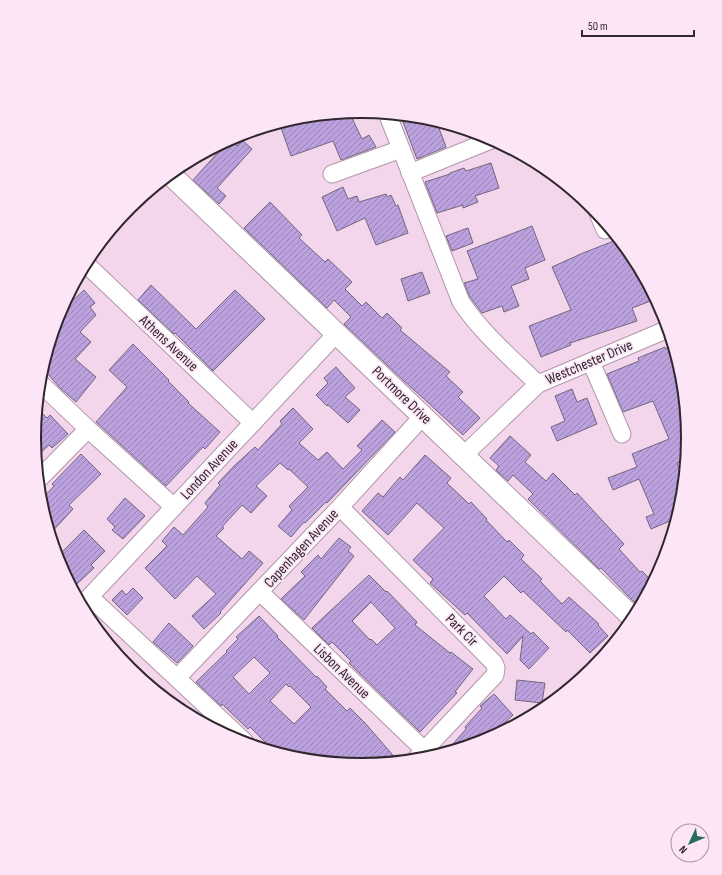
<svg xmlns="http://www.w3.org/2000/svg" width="722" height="875" font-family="'Sofia Sans Condensed',sans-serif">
	<defs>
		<pattern id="building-hatch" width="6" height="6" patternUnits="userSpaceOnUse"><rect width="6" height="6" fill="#bba1de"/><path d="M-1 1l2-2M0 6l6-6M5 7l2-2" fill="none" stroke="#9983b4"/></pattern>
	</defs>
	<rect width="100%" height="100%" fill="#f3d6eb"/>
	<g fill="url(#building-hatch)" stroke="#716680" fill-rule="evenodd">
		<polygon points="349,112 362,139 369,135 376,147 341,160 333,141 291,156 279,122 297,117"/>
		<polygon points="400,114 425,117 436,120 446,147 417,159"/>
		<polygon points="230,139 237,146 242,140 252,149 217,188 226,196 219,204 193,180"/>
		<polygon points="491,163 499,188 475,196 478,202 463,208 463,205 437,213 425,182 450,174 450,173 464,168 466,171"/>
		<polygon points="343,187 348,199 357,196 359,202 386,194 387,197 391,195 396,206 398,205 408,233 376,245 365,218 337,231 322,197"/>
		<polygon points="270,202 302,235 299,238 325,262 328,259 352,282 345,289 362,306 366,302 382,318 387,313 402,328 400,330 450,372 446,376 463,392 458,397 480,418 463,435 423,398 404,381 344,324 351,317 334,300 327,308 244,228"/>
		<polygon points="532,226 545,260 525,268 529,279 511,286 519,306 504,312 502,306 482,313 470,297 464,283 478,279 467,251"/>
		<polygon points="468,228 473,243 452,251 446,236"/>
		<polygon points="619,239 633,256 656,299 632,308 637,321 570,343 571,345 541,357 529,326 571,310 552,267 583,253"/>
		<polygon points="422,272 430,293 408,301 401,279"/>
		<polygon points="151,285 196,329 235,290 265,319 213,371 175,333 174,334 138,300"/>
		<polygon points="84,290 95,303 90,307 96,315 80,332 91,342 75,359 96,377 76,402 60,388 42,367 57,320 67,308 66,307"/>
		<polygon points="133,344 169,380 168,381 189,402 188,403 220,432 205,449 203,447 166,486 96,422 127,387 109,370"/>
		<polygon points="673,346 682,374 688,438 686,459 677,463 684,479 682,502 677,518 651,529 646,517 654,514 639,479 613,490 608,478 637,467 632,454 669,439 653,401 623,412 607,374 639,361 638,358 665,347 666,349"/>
		<polygon points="336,367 355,388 345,397 360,410 348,423 328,405 327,406 316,395 328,383 324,378"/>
		<polygon points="572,389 577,402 587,398 597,424 557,441 551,427 565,421 555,396"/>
		<polygon points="37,408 47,418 50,415 68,434 52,448 49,445 36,457 34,437"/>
		<polygon points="293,408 313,429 299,443 318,460 327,452 343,469 362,450 357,446 382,420 395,432 327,503 326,502 305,523 304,522 291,537 278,526 292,510 289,506 308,487 289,469 288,470 280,463 256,486 267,496 251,513 242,505 222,527 224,528 216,536 242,559 249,551 263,563 220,612 221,613 204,629 192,616 216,594 197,576 175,599 145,568 167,546 162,541 174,527 183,535 208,507 205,503 220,485 218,483 234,466 255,447 258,450 282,424 280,421"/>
		<polygon points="510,436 531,455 525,462 546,481 553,473 575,495 577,493 624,544 619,549 640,572 642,571 653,582 643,599 640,596 634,602 601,568 599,569 528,499 533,494 513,475 508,481 496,470 499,466 490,458"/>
		<polygon points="81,454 101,474 69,505 73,509 50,534 40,501 54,486 52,484"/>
		<polygon points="425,455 451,478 447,483 469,504 471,502 487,519 486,520 507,542 509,540 524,555 521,559 542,579 540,581 562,604 569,597 599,624 598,625 608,636 590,653 567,630 566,632 523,591 521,593 504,576 484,596 506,619 510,615 531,634 533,632 549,648 529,669 520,660 523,636 507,654 467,613 465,615 430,583 433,579 413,560 444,528 417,503 388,535 362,511 378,493 383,497 400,477 403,480"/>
		<polygon points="125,498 145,516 123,539 112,530 115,527 107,519"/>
		<polygon points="84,530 105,551 91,565 94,568 77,584 76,583 72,587 57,557"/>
		<polygon points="339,538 351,547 348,551 354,556 304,620 281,599 305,576 301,572 318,555 321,559"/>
		<path d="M 369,575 L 386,592 L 387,591 L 417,622 L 415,625 L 450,653 L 451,652 L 473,669 L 455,692 L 457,693 L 420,732 L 349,663 L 351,661 L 332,642 L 329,645 L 312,628 ZM 371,602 L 395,628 L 377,645 L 371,639 L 370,640 L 352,621 Z"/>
		<polygon points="133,588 143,598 127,615 112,600 122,590 126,595"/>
		<path d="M 259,616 L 278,636 L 277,637 L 316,677 L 317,676 L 327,687 L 325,689 L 347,711 L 350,708 L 365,723 L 398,761 L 361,764 L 297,758 L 280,753 L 273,747 L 271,748 L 250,727 L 248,729 L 222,704 L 221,706 L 196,682 L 227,652 L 226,651 L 238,639 L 236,637 ZM 254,657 L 270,673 L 249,694 L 233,677 ZM 286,684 L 289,687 L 290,686 L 311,707 L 294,724 L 270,701 Z"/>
		<polygon points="169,623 193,646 177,663 153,642"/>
		<polygon points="517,680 545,683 542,703 515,700"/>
		<polygon points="494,694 513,715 498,729 501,732 486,740 446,752 466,729 465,727 482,708 480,706"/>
	</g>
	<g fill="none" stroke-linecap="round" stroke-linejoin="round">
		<g stroke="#b196aa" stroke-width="19">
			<g id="minor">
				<path d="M 387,113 L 461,302 C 482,333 511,358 538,384"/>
				<polyline points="410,173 491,140"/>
				<polyline points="332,174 401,149"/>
				<polyline points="598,213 605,230"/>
				<polyline points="85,263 253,423"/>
				<polyline points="591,362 622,434"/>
				<polyline points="39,382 88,429 174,507"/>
				<polyline points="464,455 538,384 668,329"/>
				<polyline points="38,480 88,429"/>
				<polyline points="340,507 494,663 496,668 495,675 416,759"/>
				<polyline points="260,592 424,750"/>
				<polyline points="90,597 245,742"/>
				<polyline points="82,605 337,333"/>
				<polyline points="177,678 340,507 423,416"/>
			</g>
		</g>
		<g stroke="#b196aa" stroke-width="23">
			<polyline id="tertiary" points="170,174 633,618"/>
		</g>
		<use href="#minor" stroke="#fff" stroke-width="17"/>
		<use href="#tertiary" stroke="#fff" stroke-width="21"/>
	</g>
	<g text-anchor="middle" stroke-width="3.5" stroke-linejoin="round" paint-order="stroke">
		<g font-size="15" fill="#31272f" stroke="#fce5f6">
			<text transform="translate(169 343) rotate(43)" y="5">Athens Avenue</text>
			<text transform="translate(589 362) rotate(-23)" y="5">Westchester Drive</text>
			<text transform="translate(402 395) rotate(44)" y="5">Portmore Drive</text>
			<text transform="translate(209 469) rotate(-47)" y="5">London Avenue</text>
			<text transform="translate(301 548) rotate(-47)" y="5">Capenhagen Avenue</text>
			<text transform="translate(462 630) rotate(45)" y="5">Park Cir</text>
			<text transform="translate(342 671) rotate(44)" y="5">Lisbon Avenue</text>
		</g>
	</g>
	<path d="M0 0H722V875H0ZM41 438a320 320 0 1 1 640 0a320 320 0 1 1-640 0Z" fill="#fce5f6" fill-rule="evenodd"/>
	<path fill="none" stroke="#31272f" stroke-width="2" d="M41 438a320 320 0 1 1 640 0a320 320 0 1 1-640 0Z"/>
	<g transform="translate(690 843) rotate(226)"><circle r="19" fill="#fce5f6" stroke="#ab99a6"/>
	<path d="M0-3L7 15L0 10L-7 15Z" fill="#286d60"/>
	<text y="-6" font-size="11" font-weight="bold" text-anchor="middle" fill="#31272f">N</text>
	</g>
	<path d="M582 30v6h112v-6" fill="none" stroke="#31272f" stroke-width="2"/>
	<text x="588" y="30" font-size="12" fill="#31272f" stroke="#fce5f6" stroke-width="3" paint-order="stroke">50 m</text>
</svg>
